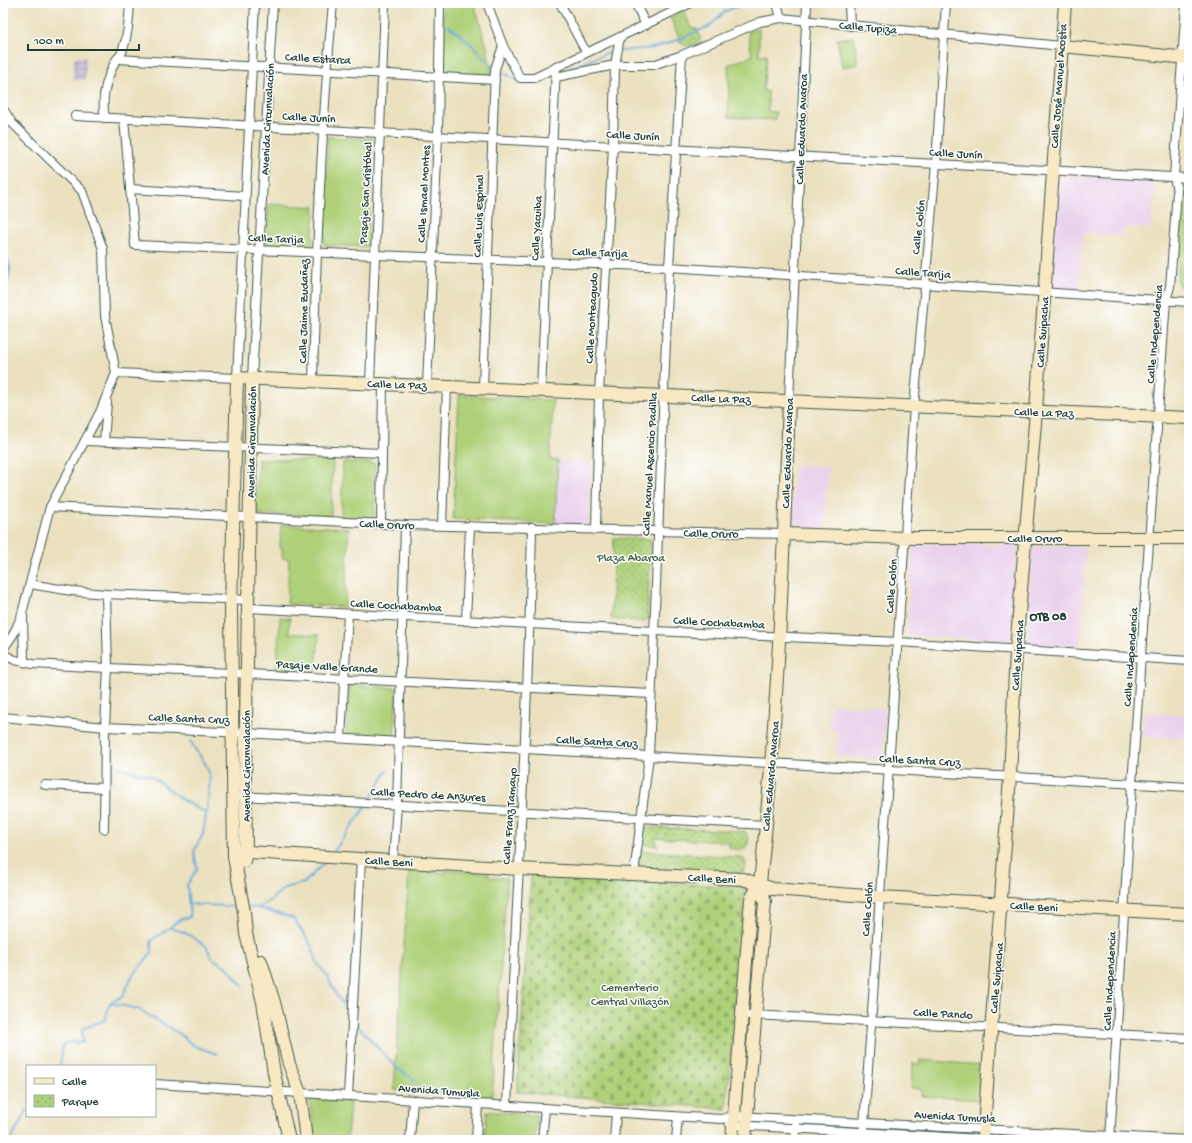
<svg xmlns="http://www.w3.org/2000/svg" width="1192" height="1143" font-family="'Gochi Hand',sans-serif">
	<defs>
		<pattern id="industrial-grid" width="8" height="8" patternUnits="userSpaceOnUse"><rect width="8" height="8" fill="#cabfd6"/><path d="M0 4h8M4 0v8" fill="none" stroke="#a39cae"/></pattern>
		<pattern id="cemetery-stones" width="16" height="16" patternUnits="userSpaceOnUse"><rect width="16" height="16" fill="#aed078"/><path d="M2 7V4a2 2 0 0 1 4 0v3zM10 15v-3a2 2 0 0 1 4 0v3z" fill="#8daa63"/></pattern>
		<pattern id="park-dots" width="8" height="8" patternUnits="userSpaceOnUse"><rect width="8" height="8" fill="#aed078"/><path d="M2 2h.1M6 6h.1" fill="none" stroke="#8daa63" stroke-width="1.8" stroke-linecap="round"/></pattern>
	</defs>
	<rect width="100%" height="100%" fill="#fff"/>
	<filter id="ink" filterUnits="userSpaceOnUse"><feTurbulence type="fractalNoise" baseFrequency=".025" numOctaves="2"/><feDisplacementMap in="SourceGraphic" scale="8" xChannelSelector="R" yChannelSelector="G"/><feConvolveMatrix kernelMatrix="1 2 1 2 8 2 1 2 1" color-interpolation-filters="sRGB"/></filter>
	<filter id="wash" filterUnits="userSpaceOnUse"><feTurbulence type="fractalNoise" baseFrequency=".012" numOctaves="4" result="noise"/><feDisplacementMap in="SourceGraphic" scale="16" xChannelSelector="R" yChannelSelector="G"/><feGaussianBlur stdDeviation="0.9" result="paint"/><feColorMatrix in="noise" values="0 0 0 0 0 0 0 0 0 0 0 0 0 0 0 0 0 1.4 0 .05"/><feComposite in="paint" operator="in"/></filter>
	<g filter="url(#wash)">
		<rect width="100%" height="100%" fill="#ebe1bf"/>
		<g fill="#ead1ec">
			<polygon points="1059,175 1155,181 1151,228 1126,227 1122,236 1083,233 1079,290 1050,289"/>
			<polygon points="558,460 591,462 589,523 586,526 555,524"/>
			<polygon points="794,465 828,467 825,529 794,529 791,525"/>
			<polygon points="915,543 1015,545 1017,547 1011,641 909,636 907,633 913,546"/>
			<polygon points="1034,546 1086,547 1080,647 1029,644 1027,642 1032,549"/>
			<polygon points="1187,697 1189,697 1189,739 1143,736 1144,712 1186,715"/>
			<polygon points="832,704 886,708 883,756 879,759 836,756 838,730 829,730"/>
		</g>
		<polygon fill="url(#industrial-grid)" points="74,57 86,57 85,80 73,80"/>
		<g fill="#aed078" stroke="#668656">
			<polygon points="443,3 474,3 487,47 492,75 444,73"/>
			<polygon points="759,28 759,55 767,54 763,91 768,91 768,111 776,112 775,120 728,117 729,87 728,65 752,56 748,32"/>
			<polygon points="854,37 858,64 842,67 837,39"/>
			<polygon points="328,137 372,139 368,247 324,245"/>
			<polygon points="269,204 315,207 312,248 266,245"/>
			<polygon points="459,395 553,400 550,460 558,460 555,524 453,519"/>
			<polygon points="258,459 333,461 331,516 256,514"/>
			<polygon points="343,462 375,463 374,519 341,518"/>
			<polygon points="281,525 349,528 345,607 287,604 289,559 282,558 282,548 280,548"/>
			<polygon points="280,617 290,618 289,633 319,635 316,673 276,670"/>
			<polygon points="349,685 397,688 394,738 346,735"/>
			<polygon points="409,870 446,873 446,870 489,873 489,877 507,878 492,1098 394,1090"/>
			<polygon points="920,1060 982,1065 980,1100 921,1096 921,1089 911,1088 913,1063 919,1064"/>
			<polygon points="309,1099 350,1102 347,1140 316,1140"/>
			<polygon points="487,1111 537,1115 535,1140 484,1140"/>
		</g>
		<polygon fill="url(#cemetery-stones)" stroke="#668656" points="531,875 746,887 726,1109 517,1092"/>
		<g fill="url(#park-dots)" stroke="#668656">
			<polygon points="684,11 691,27 697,29 701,39 694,45 686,46 681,43 670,17"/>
			<polygon points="1189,188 1189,292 1184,291 1177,283 1184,192"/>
			<polygon points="614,538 651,539 647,620 645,622 611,619"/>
			<polygon points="643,827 745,831 749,840 746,848 738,850 730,848 727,842 655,838 658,846 646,845 642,843"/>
			<polygon points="645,851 740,857 745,860 746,866 744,871 738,873 646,868 638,865 640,853"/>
		</g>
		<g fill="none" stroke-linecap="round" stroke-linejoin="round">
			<g stroke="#63a7d8" stroke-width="2">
				<polyline points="449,26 469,42 493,67"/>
				<polyline points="620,51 653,48 667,44 710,26 724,12 745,3"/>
				<polyline points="570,68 605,54 616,52"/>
				<polyline points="498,70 522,83 542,81"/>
				<polyline points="117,767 151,776 184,801 206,813"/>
				<polyline points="369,801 387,771"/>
				<polyline points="333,853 366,806"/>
				<polyline points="189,904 239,907"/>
				<polyline points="248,907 258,908 293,918 312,946 317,963 327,976 337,996 349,1014"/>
				<polyline points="258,908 272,899 284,888 304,883 326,861"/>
				<polyline points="170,928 184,932 206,946 212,958 227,967 243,986"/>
				<polyline points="111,1003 138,1009 180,1034 194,1046 217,1054"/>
				<polyline points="355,1023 398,1069 416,1081"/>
				<path d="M 60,1066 L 63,1045 L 70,1042 L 83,1043 L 82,1029 L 105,1020 L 110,1003 L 123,996 L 131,978 L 152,952 L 151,941 L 181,919 L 190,917 L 187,885 L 197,869 L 194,851 L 203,834 L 209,794 L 208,796 C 209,789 211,781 209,774 C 208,762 195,753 191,741"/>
				<polyline points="9,1140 12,1138 27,1110"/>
			</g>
			<polyline stroke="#63a7d8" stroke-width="13" points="3,263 5,269 3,278"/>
		</g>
	</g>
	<g filter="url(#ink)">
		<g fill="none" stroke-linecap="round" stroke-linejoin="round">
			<g stroke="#3e5649" stroke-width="10">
				<g id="street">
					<polyline points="487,3 503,46 520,78 534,78 691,3"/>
					<polyline points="560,3 586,52"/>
					<polyline points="635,3 646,25"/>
					<polyline points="777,3 781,18"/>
					<polyline points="849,3 850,26"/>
					<polyline points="117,59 495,80"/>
					<polyline points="556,77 615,65 653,65 682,55 760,22 781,18 1061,46"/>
					<polyline points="3,109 12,123 82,191 103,249 105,316 116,373 100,412 50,507 21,617 13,635 3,649"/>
					<polyline points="75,116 1189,178"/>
					<path d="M 105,118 C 101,97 106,80 115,62 C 117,58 121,56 122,52 C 128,36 129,20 130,3"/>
					<polyline points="124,119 135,245 669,267 1189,302"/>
					<polyline points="130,189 245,196"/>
					<polyline points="116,373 237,378 255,3"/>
					<polyline points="252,378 273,3"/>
					<path d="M 313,381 C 316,255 321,129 333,3"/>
					<polyline points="370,383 385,3"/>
					<polyline points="427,386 438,136 440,3"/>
					<polyline points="483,388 495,69 503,46"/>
					<polyline points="541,390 556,67"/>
					<polyline points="789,401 807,3"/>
					<polyline points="85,441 382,453"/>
					<polyline points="104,442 107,402"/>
					<polyline points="50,507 405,525 784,534"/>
					<polyline points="381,524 383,384"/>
					<polyline points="442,525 447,386"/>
					<polyline points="596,530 599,393 613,146 615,65 620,37"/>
					<polyline points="30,584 72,591 106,594 248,600"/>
					<polyline points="248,608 654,631 899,642 1189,661"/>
					<polyline points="23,616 24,662"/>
					<polyline points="466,621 470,526"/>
					<polyline points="3,654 15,660 33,664 108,668 231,673 651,694"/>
					<polyline points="3,717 105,727 246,733 1189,787"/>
					<polyline points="341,738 348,614"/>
					<polyline points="45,785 104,788"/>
					<polyline points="241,796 766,825"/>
					<polyline points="104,829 105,727 108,668 106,594"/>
					<polyline points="393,862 397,805 405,525"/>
					<polyline points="634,874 649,756 669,267 682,55"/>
					<polyline points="750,1015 1189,1038"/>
					<polyline points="155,1084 721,1119 734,1116 1187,1140"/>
					<polyline points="348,1096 361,860"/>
					<path d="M 507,1106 C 516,913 528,721 532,527"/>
					<polyline points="729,1123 733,1125 1001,1140"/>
					<polyline points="410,1140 413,1100"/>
					<polyline points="476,1140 478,1104"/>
					<polyline points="542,1140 545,1108"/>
					<polyline points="614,1140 616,1113"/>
					<polyline points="676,1140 678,1117"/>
					<polyline points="795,1140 796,1125"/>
					<polyline points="863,1140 914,406 936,164 946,3"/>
					<polyline points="1110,1140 1132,784 1166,300 1170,287 1177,191 1174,177 1186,3"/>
				</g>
			</g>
			<g stroke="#3e5649" stroke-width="14">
				<g id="secondary">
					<polyline points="1061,46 1189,58"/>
					<polyline points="784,534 906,538 1189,538"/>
					<polyline points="234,851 518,869 743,879 773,889 880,897 1189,914"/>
					<polyline points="244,861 246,853 245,776 252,378"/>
					<polyline points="261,961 274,1002 289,1064 300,1093 306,1140"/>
					<polyline points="289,1140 274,1073 263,1002 246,934 244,912 234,857 231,608 237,378 1189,418"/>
					<path d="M 732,1140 L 751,899 L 760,883 C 778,723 783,562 789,401"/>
					<polyline points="745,1140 765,902 760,883"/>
					<polyline points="983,1140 1010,777 1016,650 1036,411 1065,3"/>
				</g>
			</g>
			<use href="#street" stroke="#fff" stroke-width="8"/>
			<use href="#secondary" stroke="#f8e8c3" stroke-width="12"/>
		</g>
	</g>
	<g text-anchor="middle" stroke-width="3" stroke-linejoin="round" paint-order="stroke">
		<g font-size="12" fill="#1f3d34" stroke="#fff">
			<text transform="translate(868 27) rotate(5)" y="4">Calle Tupiza</text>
			<text transform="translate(318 58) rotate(3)" y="4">Calle Estarca</text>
			<text transform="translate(1058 86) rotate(-86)" y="4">Calle José Manuel Acosta</text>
			<text transform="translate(309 117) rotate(3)" y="4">Calle Junín</text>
			<text transform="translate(267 119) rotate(-87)" y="4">Avenida Circunvalación</text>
			<text transform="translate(801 129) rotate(-88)" y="4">Calle Eduardo Avaroa</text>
			<text transform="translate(633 135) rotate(3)" y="4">Calle Junín</text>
			<text transform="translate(956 153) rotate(3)" y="4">Calle Junín</text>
			<text transform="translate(365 193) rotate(-87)" y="4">Pasaje San Cristóbal</text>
			<text transform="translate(423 194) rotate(-87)" y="4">Calle Ismael Montes</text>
			<text transform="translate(478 216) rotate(-88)" y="4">Calle Luis Espinal</text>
			<text transform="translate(918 227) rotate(-84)" y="4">Calle Colón</text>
			<text transform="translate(536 228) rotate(-87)" y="4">Calle Yacuiba</text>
			<text transform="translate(276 238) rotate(2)" y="4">Calle Tarija</text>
			<text transform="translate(600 252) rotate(2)" y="4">Calle Tarija</text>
			<text transform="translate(923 272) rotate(4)" y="4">Calle Tarija</text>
			<text transform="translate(303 311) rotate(-89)" y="4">Calle Jaime Zudañez</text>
			<text transform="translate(591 318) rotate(-87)" y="4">Calle Monteagudo</text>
			<text transform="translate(1042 332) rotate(-86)" y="4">Calle Suipacha</text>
			<text transform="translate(1154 334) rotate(-85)" y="4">Calle Independencia</text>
			<text transform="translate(397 384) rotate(2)" y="4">Calle La Paz</text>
			<text transform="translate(721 398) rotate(2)" y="4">Calle La Paz</text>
			<text transform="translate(1044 412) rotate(2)" y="4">Calle La Paz</text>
			<text transform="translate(251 442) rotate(-89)" y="4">Avenida Circunvalación</text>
			<text transform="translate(787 453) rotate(-88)" y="4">Calle Eduardo Avaroa</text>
			<text transform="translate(649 464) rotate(-87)" y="4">Calle Manuel Ascencio Padilla</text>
			<text transform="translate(387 524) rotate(2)" y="4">Calle Oruro</text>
			<text transform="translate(711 533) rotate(1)" y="4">Calle Oruro</text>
			<text x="1035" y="542">Calle Oruro</text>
			<text transform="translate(891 586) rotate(-86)" y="4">Calle Colón</text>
			<text transform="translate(396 605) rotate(3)" y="4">Calle Cochabamba</text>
			<text transform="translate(719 622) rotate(3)" y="4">Calle Cochabamba</text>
			<text transform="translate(1017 655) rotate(-86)" y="4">Calle Suipacha</text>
			<text transform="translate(1130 657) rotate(-86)" y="4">Calle Independencia</text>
			<text transform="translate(327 666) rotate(3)" y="4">Pasaje Valle Grande</text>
			<text transform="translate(189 718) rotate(2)" y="4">Calle Santa Cruz</text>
			<text transform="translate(597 741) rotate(3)" y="4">Calle Santa Cruz</text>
			<text transform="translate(920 760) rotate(3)" y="4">Calle Santa Cruz</text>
			<text transform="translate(246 766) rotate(-90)" y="4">Avenida Circunvalación</text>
			<text transform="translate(770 776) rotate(-85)" y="4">Calle Eduardo Avaroa</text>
			<text transform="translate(428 794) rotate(3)" y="4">Calle Pedro de Anzures</text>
			<text transform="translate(509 816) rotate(-86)" y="4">Calle Franz Tamayo</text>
			<text transform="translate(389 861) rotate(3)" y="4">Calle Beni</text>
			<text transform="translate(712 878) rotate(3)" y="4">Calle Beni</text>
			<text transform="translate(1034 906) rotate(3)" y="4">Calle Beni</text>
			<text transform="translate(867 909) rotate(-86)" y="4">Calle Colón</text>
			<text transform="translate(996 978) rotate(-85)" y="4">Calle Suipacha</text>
			<text transform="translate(1109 981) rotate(-87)" y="4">Calle Independencia</text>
			<text transform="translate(943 1013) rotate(3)" y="4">Calle Pando</text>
			<text transform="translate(439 1090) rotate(4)" y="4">Avenida Tumusla</text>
			<text transform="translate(955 1116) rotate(3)" y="4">Avenida Tumusla</text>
		</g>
		<g font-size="12" fill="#436245" stroke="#fff">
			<text x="631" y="561">Plaza Abaroa</text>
			<text x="630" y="991">Cementerio<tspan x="630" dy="14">Central Villazón</tspan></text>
		</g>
		<g font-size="13" font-weight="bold" fill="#1f3d34" stroke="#fff">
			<text x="1048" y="620">OTB 08</text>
		</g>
	</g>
	<rect width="1192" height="1143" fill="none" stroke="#fff" stroke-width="16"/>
	<rect x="26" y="1065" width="130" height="52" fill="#ffffff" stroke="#a5b1ae"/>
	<rect x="34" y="1078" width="20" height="6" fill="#f8e8c3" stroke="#a5b1ae"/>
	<text x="62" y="1085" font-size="12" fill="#1f3d34">Calle</text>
	<rect x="34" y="1095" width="20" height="12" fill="url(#park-dots)" stroke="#a5b1ae"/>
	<text x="62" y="1105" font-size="12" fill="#1f3d34">Parque</text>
	<path d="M28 44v6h111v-6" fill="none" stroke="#1f3d34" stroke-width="2"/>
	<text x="34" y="44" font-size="12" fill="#1f3d34" stroke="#ffffff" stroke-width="3" paint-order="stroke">100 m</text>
</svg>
